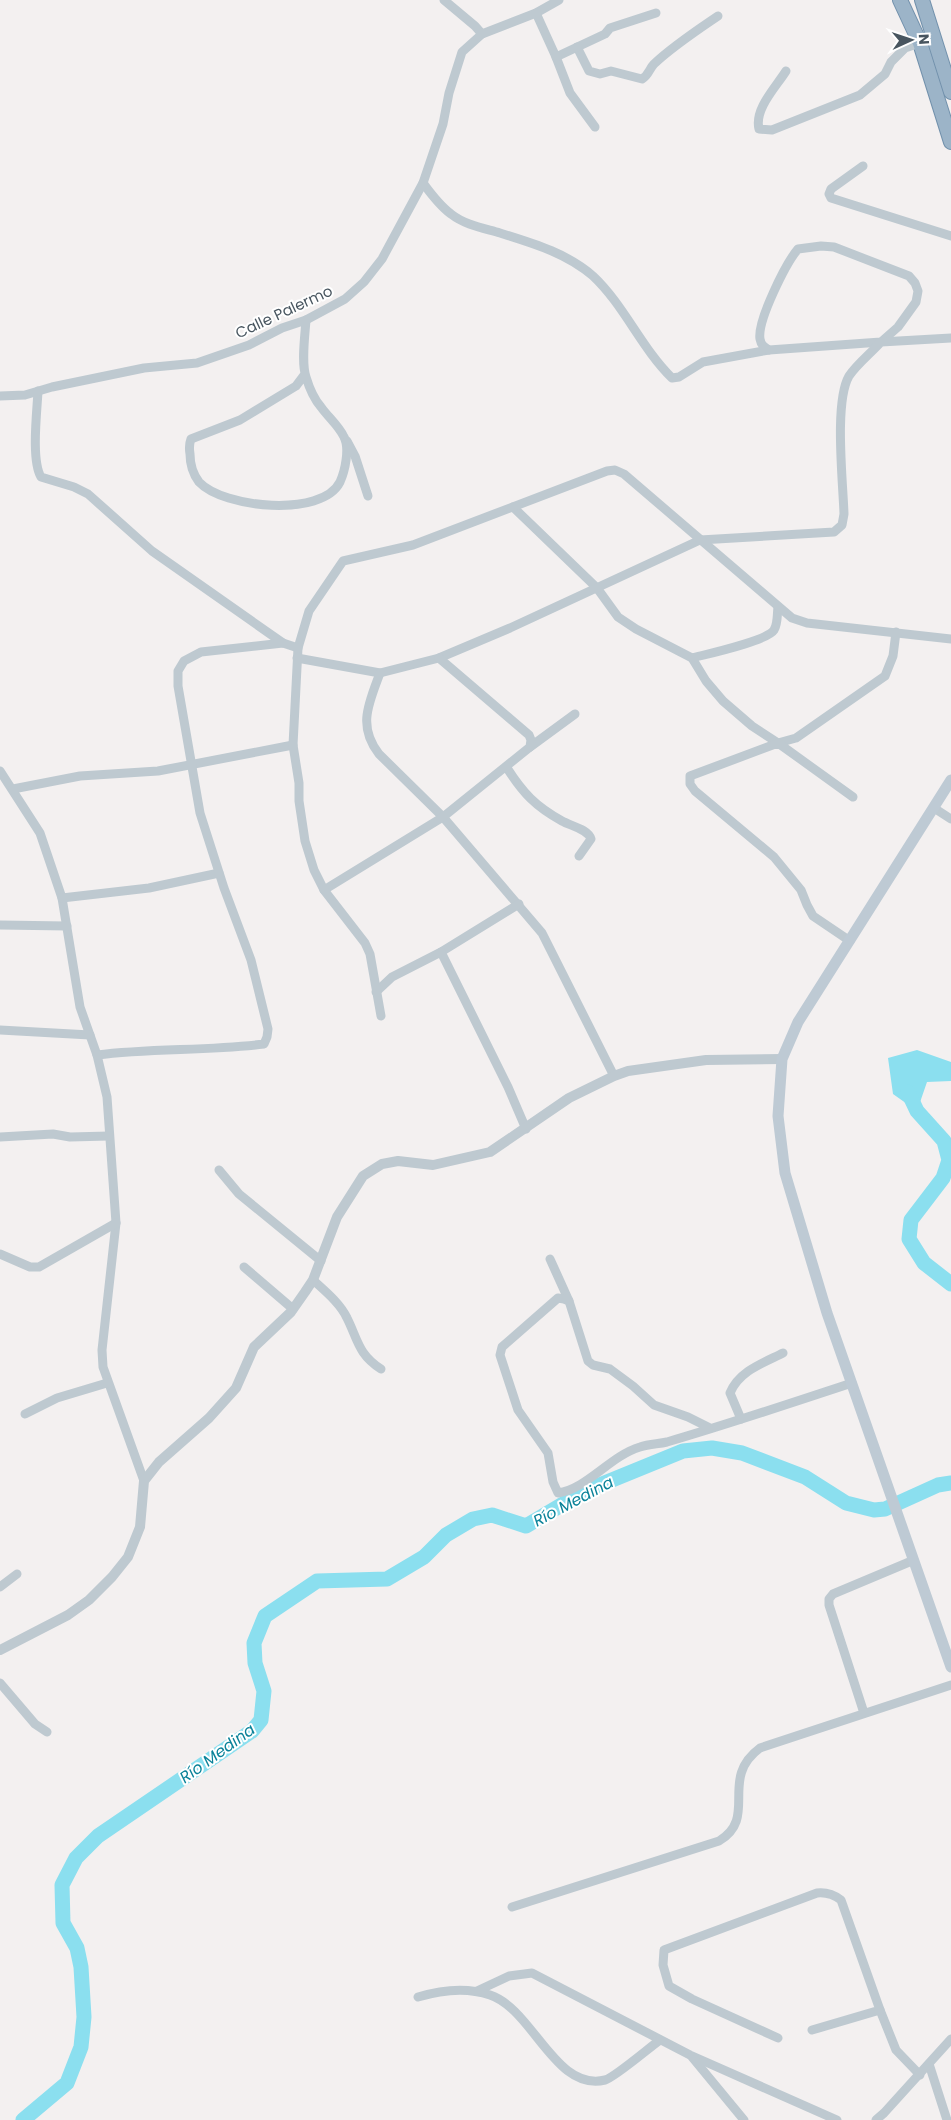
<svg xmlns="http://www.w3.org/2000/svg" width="951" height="2120" font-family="Poppins,sans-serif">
	<rect width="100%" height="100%" fill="#f3f0f0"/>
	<polygon fill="#8bdfef" points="917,1050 951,1062 951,1081 927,1082 917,1111 893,1094 888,1058"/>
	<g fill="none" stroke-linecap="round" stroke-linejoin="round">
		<g stroke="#8bdfef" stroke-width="15">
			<polyline points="908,1092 917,1111 944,1141 949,1160 943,1178 911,1220 909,1239 924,1263 951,1284"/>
			<polyline points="23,2120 67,2083 81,2047 84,2017 81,1967 77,1948 63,1923 62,1885 76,1858 98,1836 252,1731 261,1720 264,1691 255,1663 254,1643 265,1616 317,1581 387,1579 424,1557 446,1535 473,1519 492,1515 526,1526 585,1491 683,1451 712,1448 742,1453 805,1477 846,1503 874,1510 885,1509 938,1485 951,1483"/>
		</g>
		<g stroke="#7291ac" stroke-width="16">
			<g id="trunk">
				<polyline points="900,0 920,43 951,142"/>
				<polyline points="922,0 951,92"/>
			</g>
		</g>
		<g stroke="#bec9d0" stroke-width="9">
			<polyline points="444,0 475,26 482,34"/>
			<polyline points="536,13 556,57 570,93 595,127"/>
			<path d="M 577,47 L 589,71 L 600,74 L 611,71 L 642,79 C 649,75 649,69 654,64 C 673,46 696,31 718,16"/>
			<polyline points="556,57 605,34 610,28 656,13"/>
			<path d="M 786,71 C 776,87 754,109 759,129 L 772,130 L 860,95 L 885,74 L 891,62 L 905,48 L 920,43"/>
			<polyline points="863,166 831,189 829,194 831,198 951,236"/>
			<path d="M 423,183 C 431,194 440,206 451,214 C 465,225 483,228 500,233 C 532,243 567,253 593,276 C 624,305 642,349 672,378 L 679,377 L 703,362 L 769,350"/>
			<path d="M 821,246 L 834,247 L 909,276 L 915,283 L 918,291 L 916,302 L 898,327 L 881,342 L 769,350 C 764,347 761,345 760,339 C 757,321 786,263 798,249 Z"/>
			<path d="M 305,374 L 296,386 L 240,420 L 191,439 C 189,444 189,448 190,454 C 190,464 193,474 199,482 C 223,508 322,518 340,482 C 345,471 350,448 344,437 C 339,426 328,417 321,407 C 314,399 309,387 306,377 C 301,363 305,335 306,320"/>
			<path d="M 38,391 C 37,412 31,460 41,477 L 74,487 L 88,494 L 152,551 L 283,643"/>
			<polyline points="0,396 25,395 52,387 144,368 197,363 249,345 282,328 306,320 345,299 364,282 382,259 423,183 443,124 449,93 462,52 482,34 536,13 559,0"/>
			<polyline points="347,441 355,456 368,496"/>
			<polyline points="513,507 597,588 618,617 636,629 692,658 706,681 723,701 752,726 778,743 796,738 885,676 893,656 896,632"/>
			<path d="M 297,658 L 380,673 L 439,658 L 510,628 L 700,540 L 834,532 L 842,525 L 844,514 C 843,482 834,402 849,376 C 857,364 871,353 881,342 L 951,338"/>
			<path d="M 692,658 C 707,654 767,641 774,630 C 778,624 777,614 778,607"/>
			<path d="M 380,673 C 369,703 357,726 379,754 L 443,817 L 542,933 L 614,1076"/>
			<polyline points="530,747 575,714"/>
			<path d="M 507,768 C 523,793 535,806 562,821 C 571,826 588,829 591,839 L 579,856"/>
			<polyline points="0,771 40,833 62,898 80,1007 97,1055 107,1097 116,1223 102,1350 103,1367 144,1481"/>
			<polyline points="13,789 80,776 158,771 293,745"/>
			<polyline points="934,808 951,819"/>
			<polyline points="324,890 443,817 530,747 531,740 529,735 439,658"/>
			<polyline points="62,898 149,888 219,873"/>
			<polyline points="519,904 441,952 508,1087 526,1129"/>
			<polyline points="0,925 67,926"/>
			<polyline points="850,941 813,916 807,905 801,890 774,857 695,791 690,784 690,776 778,743 853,797"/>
			<polyline points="376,992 392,977 441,952"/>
			<polyline points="381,1016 370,954 365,943 324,890 314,870 305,841 299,801 299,783 293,745 298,648 309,611 343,561 413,545 607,471 615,470 624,474 792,618 807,623 951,639"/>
			<polyline points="0,1030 90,1035"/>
			<path d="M 97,1055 C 152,1048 208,1051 264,1044 L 267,1037 L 268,1029 L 251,960 L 224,888 L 200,813 L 178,686 L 178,671 L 184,661 L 201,652 L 283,643 L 298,648"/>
			<polyline points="0,1137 53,1134 70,1137 109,1136"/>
			<polyline points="219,1170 239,1194 321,1261"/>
			<polyline points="0,1254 30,1267 39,1267 116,1223"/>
			<polyline points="550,1259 569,1301"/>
			<polyline points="244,1267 293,1309"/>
			<path d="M 313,1280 C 325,1291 340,1303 347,1318 C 358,1340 358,1354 381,1369"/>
			<polyline points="25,1414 57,1398 107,1383"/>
			<path d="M 741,1419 L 730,1393 C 739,1371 763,1363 783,1353"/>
			<path d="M 710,1428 L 688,1417 L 654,1405 L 633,1386 L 610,1369 L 593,1365 L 588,1361 L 569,1301 L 564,1299 L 558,1298 L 502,1347 L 500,1355 L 518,1410 L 548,1453 L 553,1482 L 558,1493 C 587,1489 610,1456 640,1447 C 649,1444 658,1444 667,1442 C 729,1424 791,1403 852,1383"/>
			<polyline points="0,1587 17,1574"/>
			<polyline points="0,1683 35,1724 47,1732"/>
			<polyline points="864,1713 829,1605 829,1599 833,1594 914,1560"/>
			<path d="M 512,1907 L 719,1841 C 759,1817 718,1779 760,1748 L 951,1685"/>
			<polyline points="477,1991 509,1976 532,1973 690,2055 837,2120"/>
			<path d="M 418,1997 C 441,1990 467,1987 490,1995 C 533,2009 555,2092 605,2080 C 614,2078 650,2047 660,2040"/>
			<polyline points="880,2010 896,2050 920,2075"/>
			<path d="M 778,2038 L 692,1999 L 669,1986 L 663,1965 L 664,1950 L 817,1893 C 826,1892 833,1894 841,1900 L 880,2010 L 812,2030"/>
			<polyline points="692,2057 744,2120"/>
			<polyline points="929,2064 947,2120"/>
			<polyline points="876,2120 884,2113 951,2039"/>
		</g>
		<polyline stroke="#bec9d0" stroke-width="10" points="0,1650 68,1615 89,1600 112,1577 128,1557 140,1527 144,1481 159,1462 209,1418 236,1388 254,1347 291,1312 305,1292 313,1280 337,1217 363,1176 382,1164 398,1161 433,1165 490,1152 569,1098 614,1076 628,1071 706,1060 782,1059"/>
		<polyline stroke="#becad4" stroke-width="11" points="951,780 798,1022 782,1059 778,1116 785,1173 827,1313 951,1667"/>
		<use href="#trunk" stroke="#9cb4c8" stroke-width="14"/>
	</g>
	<g text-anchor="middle" stroke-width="4" stroke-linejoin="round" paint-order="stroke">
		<g font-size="15" fill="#48555f" stroke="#fff">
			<text transform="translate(284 312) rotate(-25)" y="5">Calle Palermo</text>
		</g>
		<g font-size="16" font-style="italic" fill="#0a8299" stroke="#fff">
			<text transform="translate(573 1501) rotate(-28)" y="6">Río Medina</text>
			<text transform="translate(217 1753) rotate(-36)" y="6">Río Medina</text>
		</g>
	</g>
	<g transform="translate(911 40) rotate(87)" stroke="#ffffff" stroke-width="4" paint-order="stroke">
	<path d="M0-4L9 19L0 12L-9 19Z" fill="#48555f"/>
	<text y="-8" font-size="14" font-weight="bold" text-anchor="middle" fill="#48555f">N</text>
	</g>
</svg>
